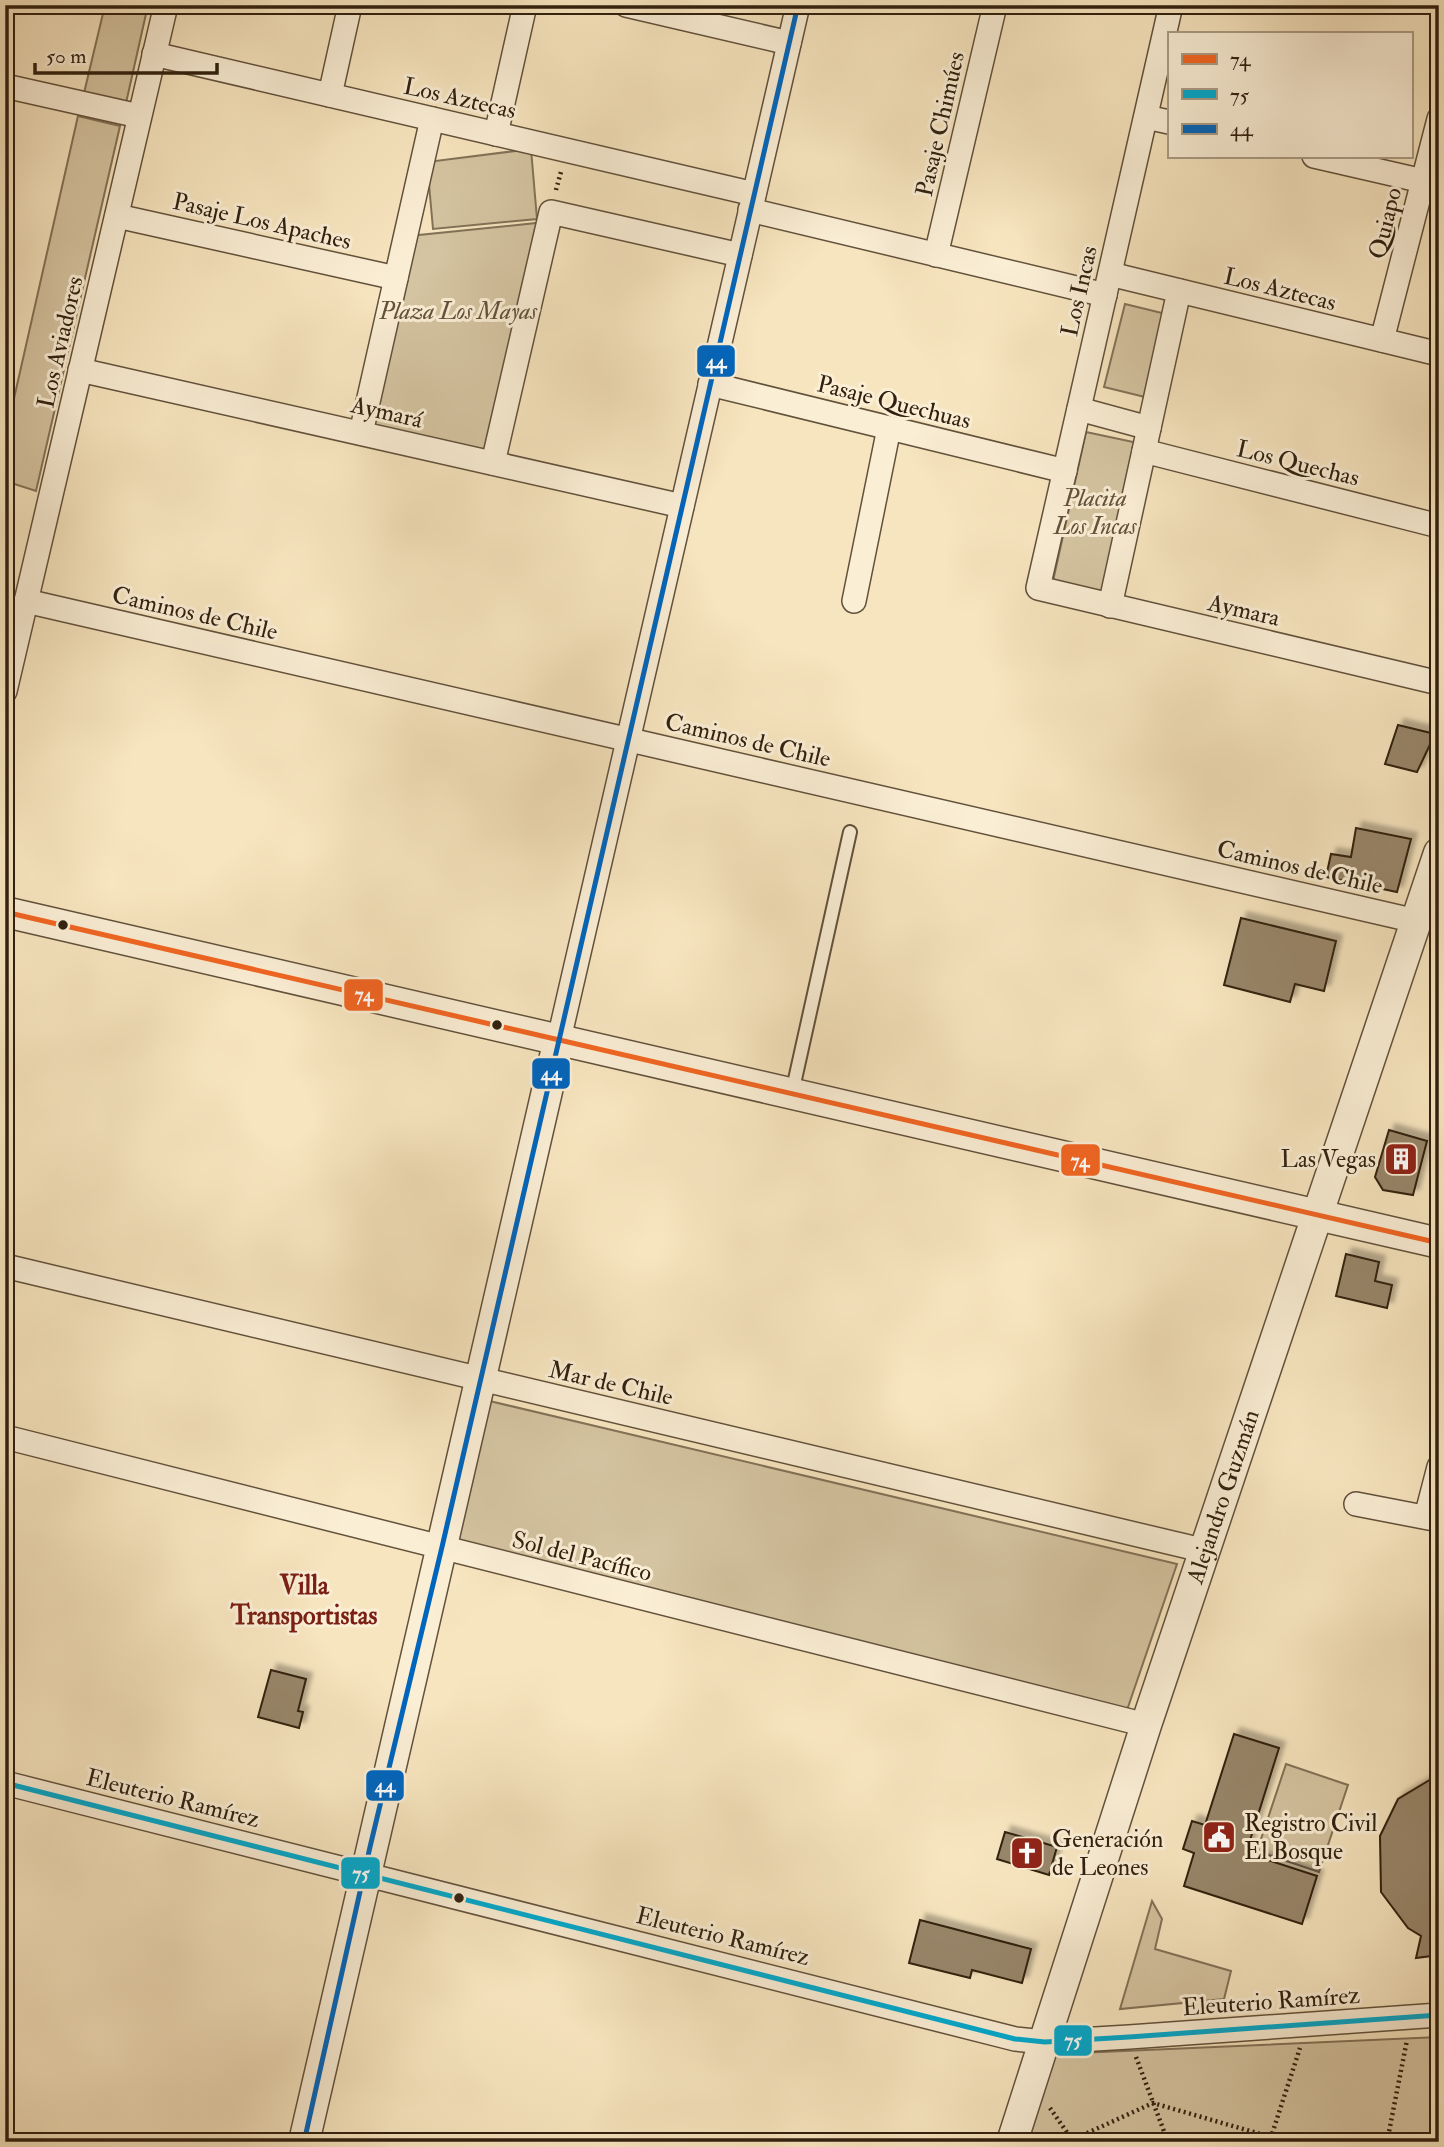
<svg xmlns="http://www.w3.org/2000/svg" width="1444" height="2147" font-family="'IM FELL Double Pica',serif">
	<defs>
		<filter id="shadow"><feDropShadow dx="6" dy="-6" stdDeviation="2" flood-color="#0004"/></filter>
	</defs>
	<rect width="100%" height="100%" fill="#f7e5bf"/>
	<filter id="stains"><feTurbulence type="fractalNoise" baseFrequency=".00286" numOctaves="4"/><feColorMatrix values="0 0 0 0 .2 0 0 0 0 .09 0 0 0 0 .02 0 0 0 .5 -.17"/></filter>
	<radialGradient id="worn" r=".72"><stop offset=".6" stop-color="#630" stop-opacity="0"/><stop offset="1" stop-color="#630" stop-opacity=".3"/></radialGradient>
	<g fill="#d5c4a1" stroke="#837258" stroke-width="2">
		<polygon points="105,5 148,5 126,103 84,93"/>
		<polygon points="78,116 120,126 36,491 5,481 5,438"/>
		<polygon points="531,149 537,219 433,229 427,162"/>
		<polygon points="546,222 490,458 365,430 409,236"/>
		<polygon points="1125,304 1166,314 1145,397 1104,387"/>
		<polygon points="1086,432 1138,443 1104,592 1053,581"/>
		<polygon points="481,1399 1177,1564 1127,1710 448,1540"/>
		<polygon points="1286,1764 1348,1785 1319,1872 1257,1851"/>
		<polygon points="1152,1901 1162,1919 1155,1949 1231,1971 1224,1999 1120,2009"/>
		<polygon points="1439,2037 1439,2142 1023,2142 1055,2054"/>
	</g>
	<g fill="#98866b" stroke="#31200f" stroke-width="2" filter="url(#shadow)">
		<polygon points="1398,725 1435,734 1417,772 1385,764"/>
		<polygon points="1356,828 1411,839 1397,892 1326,877 1331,854 1351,857"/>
		<polygon points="1241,918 1336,941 1324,991 1295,984 1290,1002 1224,985"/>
		<polygon points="1389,1130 1427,1141 1413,1195 1383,1190 1375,1177"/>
		<polygon points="1346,1254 1379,1262 1375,1281 1392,1285 1387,1308 1336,1296"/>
		<polygon points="271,1670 306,1679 298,1711 303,1712 299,1728 258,1717"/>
		<polygon points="1234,1734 1279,1748 1246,1853 1317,1876 1302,1924 1184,1886 1194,1853 1183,1849 1192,1821 1205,1825"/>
		<polygon points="1433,1778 1439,1778 1439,1955 1416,1958 1421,1936 1408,1928 1381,1892 1380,1836 1398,1799"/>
		<polygon points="1005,1832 1057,1847 1049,1875 997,1859"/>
		<polygon points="920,1920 1031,1949 1022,1983 972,1970 970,1978 909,1963"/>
	</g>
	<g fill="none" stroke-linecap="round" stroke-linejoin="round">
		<g stroke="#62513b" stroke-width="16">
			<polyline id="service" points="792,1093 850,832"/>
		</g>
		<g stroke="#62513b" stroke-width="26">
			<g id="minor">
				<polyline points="626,5 789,43"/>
				<polyline points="1171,5 1038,588 1439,683"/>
				<polyline points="154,54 754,194"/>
				<polyline points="5,86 139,116"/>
				<polyline points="330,95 350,5"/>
				<polyline points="1146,117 1169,122"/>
				<polyline points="496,134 525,5"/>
				<polyline points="1314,156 1423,181"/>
				<polyline points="750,210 1105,295"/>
				<polyline points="117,216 396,278"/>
				<polyline points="936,255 995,5"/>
				<polyline points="1110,274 1439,354"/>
				<polyline points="1382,340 1439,119"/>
				<polyline points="80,370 682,506"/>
				<polyline points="710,384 1065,471"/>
				<polyline points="1079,409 1149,428"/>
				<polyline points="361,433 432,119"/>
				<polyline points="1144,451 1439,526"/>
				<polyline points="493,463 551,212 740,255"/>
				<polyline points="26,601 1416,921"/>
				<polyline points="854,601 889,428"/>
				<polyline points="1110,606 1179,291"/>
				<polyline points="5,691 166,5"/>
				<polyline points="559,1039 798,5"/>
				<polyline points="5,1266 1206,1551"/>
				<polyline points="5,1437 1146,1725"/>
				<polyline points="1356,1504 1439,1520"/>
				<polyline points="1426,1517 1439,1467"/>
				<polyline points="5,1783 1015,2039 1045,2042 1129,2037 1439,2015"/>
			</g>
		</g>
		<g stroke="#62513b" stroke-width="33">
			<g id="tertiary">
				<polyline points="5,912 1439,1243"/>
				<path d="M 304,2142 C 386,1774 475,1407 559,1039"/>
				<path id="s1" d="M 1012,2142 L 1146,1725 L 1439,853"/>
			</g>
		</g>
		<g stroke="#31200f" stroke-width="4.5" stroke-dasharray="2 3.5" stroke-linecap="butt">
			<polyline points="556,190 561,172"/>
			<polyline points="1136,2057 1168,2142"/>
			<polyline points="1050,2108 1073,2141"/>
			<polyline points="1072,2140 1153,2103 1288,2142"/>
			<polyline points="1266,2142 1271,2137 1300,2048"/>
			<polyline points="1387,2142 1407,2040"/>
			<polyline points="1420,2142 1439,2128"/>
		</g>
		<use href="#service" stroke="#faeed5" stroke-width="12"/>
		<use href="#minor" stroke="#faeed5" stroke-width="23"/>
		<use href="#tertiary" stroke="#faeed5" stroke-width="30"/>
		<g stroke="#faeed5" stroke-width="10">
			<polyline id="bus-1" points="5,912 1439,1243"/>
		</g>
		<g stroke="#faeed5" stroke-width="10">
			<polyline id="bus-2" points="5,1783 1015,2039 1045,2042 1129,2037 1439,2015"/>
		</g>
		<g stroke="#faeed5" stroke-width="10">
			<polyline id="bus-3" points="304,2142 370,1847 442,1547 798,5"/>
		</g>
		<use href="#bus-1" stroke="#f26522" stroke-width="5"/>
		<use href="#bus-2" stroke="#00a9ce" stroke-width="5"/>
		<use href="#bus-3" stroke="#0065bd" stroke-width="5"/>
	</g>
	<defs>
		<g id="building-square" transform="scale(1.75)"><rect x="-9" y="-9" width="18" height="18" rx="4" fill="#8f2418" stroke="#faeed5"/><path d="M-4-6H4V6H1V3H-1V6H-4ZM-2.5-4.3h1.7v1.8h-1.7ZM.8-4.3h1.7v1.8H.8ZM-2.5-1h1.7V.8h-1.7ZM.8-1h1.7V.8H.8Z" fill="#fff"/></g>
		<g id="civic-square" transform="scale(1.75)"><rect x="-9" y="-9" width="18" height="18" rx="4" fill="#8f2418" stroke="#faeed5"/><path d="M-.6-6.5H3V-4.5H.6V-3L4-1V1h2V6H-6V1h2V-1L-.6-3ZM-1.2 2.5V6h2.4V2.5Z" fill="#fff"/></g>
		<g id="church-square" transform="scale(1.75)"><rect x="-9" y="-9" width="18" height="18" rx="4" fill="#8f2418" stroke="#faeed5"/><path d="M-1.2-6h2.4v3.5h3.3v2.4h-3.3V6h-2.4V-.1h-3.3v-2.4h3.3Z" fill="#fff"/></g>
	</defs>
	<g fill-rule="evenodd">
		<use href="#building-square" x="1401" y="1159"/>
		<use href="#civic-square" x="1219" y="1837"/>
		<use href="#church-square" x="1027" y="1853"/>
	</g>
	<g fill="#31200f" stroke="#faeed5" stroke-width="2.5">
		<circle cx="63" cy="925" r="6"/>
		<circle cx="497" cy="1025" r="6"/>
		<circle cx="459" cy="1898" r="6"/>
	</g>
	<g text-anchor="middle" stroke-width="6" stroke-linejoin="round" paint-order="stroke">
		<g font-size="24" fill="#31200f" stroke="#faeed5">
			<text transform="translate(460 98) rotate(13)" y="8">Los Aztecas</text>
			<text transform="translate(940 124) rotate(-77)" y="8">Pasaje Chimúes</text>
			<text transform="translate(262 221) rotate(13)" y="8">Pasaje Los Apaches</text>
			<text transform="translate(1385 223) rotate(-76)" y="8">Quiapo</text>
			<text transform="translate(1280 289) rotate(14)" y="8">Los Aztecas</text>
			<text transform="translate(1079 291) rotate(-77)" y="8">Los Incas</text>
			<text transform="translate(60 342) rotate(-77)" y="8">Los Aviadores</text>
			<text transform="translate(894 402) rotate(14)" y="8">Pasaje Quechuas</text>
			<text transform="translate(387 412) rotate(13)" y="8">Aymará</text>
			<text transform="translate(1298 463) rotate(14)" y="8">Los Quechas</text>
			<text transform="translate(1244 610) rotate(13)" y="8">Aymara</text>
			<text transform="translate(195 613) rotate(13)" y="8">Caminos de Chile</text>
			<text transform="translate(748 740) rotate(13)" y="8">Caminos de Chile</text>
			<text transform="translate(1300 867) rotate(13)" y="8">Caminos de Chile</text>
			<text transform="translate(611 1383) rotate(13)" y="8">Mar de Chile</text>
			<text dy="8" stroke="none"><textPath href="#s1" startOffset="679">Alejandro Guzmán</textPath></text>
			<text transform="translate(582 1556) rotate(14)" y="8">Sol del Pacífico</text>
			<text transform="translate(173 1798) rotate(14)" y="8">Eleuterio Ramírez</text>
			<text transform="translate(723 1936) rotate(14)" y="8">Eleuterio Ramírez</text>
			<text transform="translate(1271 2001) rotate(-4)" y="8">Eleuterio Ramírez</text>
		</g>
		<g font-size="24" font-style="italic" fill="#62513b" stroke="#faeed5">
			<text x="458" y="319">Plaza Los Mayas</text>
			<text x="1095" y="506">Placita<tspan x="1095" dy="28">Los Incas</tspan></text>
		</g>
		<g font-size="24" fill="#31200f" stroke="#faeed5" text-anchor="start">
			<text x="1376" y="1167" text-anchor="end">Las Vegas</text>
			<text x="1244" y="1831">Registro Civil<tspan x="1244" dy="28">El Bosque</tspan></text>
			<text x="1052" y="1847">Generación<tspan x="1052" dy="28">de Leones</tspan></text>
		</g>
		<g font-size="26" font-weight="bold" fill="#7a1f14" stroke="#faeed5">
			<text x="304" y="1594">Villa<tspan x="304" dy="30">Transportistas</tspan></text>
		</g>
	</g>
	<g stroke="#faeed5" stroke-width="2.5">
		<rect x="696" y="344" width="40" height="34" rx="7" fill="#0065bd"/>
		<rect x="343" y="978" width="41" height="34" rx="7" fill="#f26522"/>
		<rect x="531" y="1057" width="40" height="33" rx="7" fill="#0065bd"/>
		<rect x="1060" y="1143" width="41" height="34" rx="7" fill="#f26522"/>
		<rect x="365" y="1769" width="40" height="33" rx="7" fill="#0065bd"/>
		<rect x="340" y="1856" width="41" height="34" rx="7" fill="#00a9ce"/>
		<rect x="1053" y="2024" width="40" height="33" rx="7" fill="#00a9ce"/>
	</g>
	<g font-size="19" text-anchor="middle" font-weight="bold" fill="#fff">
		<text x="716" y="368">44</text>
		<text x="364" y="1001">74</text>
		<text x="551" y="1080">44</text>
		<text x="1080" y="1167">74</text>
		<text x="385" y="1792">44</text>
		<text x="361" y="1880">75</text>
		<text x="1073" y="2047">75</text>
	</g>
	<rect width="1444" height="2147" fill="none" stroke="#f7e5bf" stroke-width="28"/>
	<rect x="7" y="7" width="1430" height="2133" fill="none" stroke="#31200f" stroke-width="3.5"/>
	<rect x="14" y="14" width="1416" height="2119" fill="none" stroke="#31200f" stroke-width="2"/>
	<rect x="1168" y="32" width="245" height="126" fill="#faeed5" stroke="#aa9c86" stroke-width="2"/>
	<rect x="1182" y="54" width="35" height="10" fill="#f26522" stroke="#aa9c86" stroke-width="2"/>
	<text x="1230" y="66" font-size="21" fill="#31200f">74</text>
	<rect x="1182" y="89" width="35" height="10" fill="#00a9ce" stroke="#aa9c86" stroke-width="2"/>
	<text x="1230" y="102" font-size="21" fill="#31200f">75</text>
	<rect x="1182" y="124" width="35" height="10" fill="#0065bd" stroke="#aa9c86" stroke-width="2"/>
	<text x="1230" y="136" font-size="21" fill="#31200f">44</text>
	<path d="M35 63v10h182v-10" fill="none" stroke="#31200f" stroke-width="3.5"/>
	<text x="46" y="63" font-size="21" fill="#31200f" stroke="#faeed5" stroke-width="5" paint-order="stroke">50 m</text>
	<rect width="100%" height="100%" filter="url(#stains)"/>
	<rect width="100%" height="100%" fill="url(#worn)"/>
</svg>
